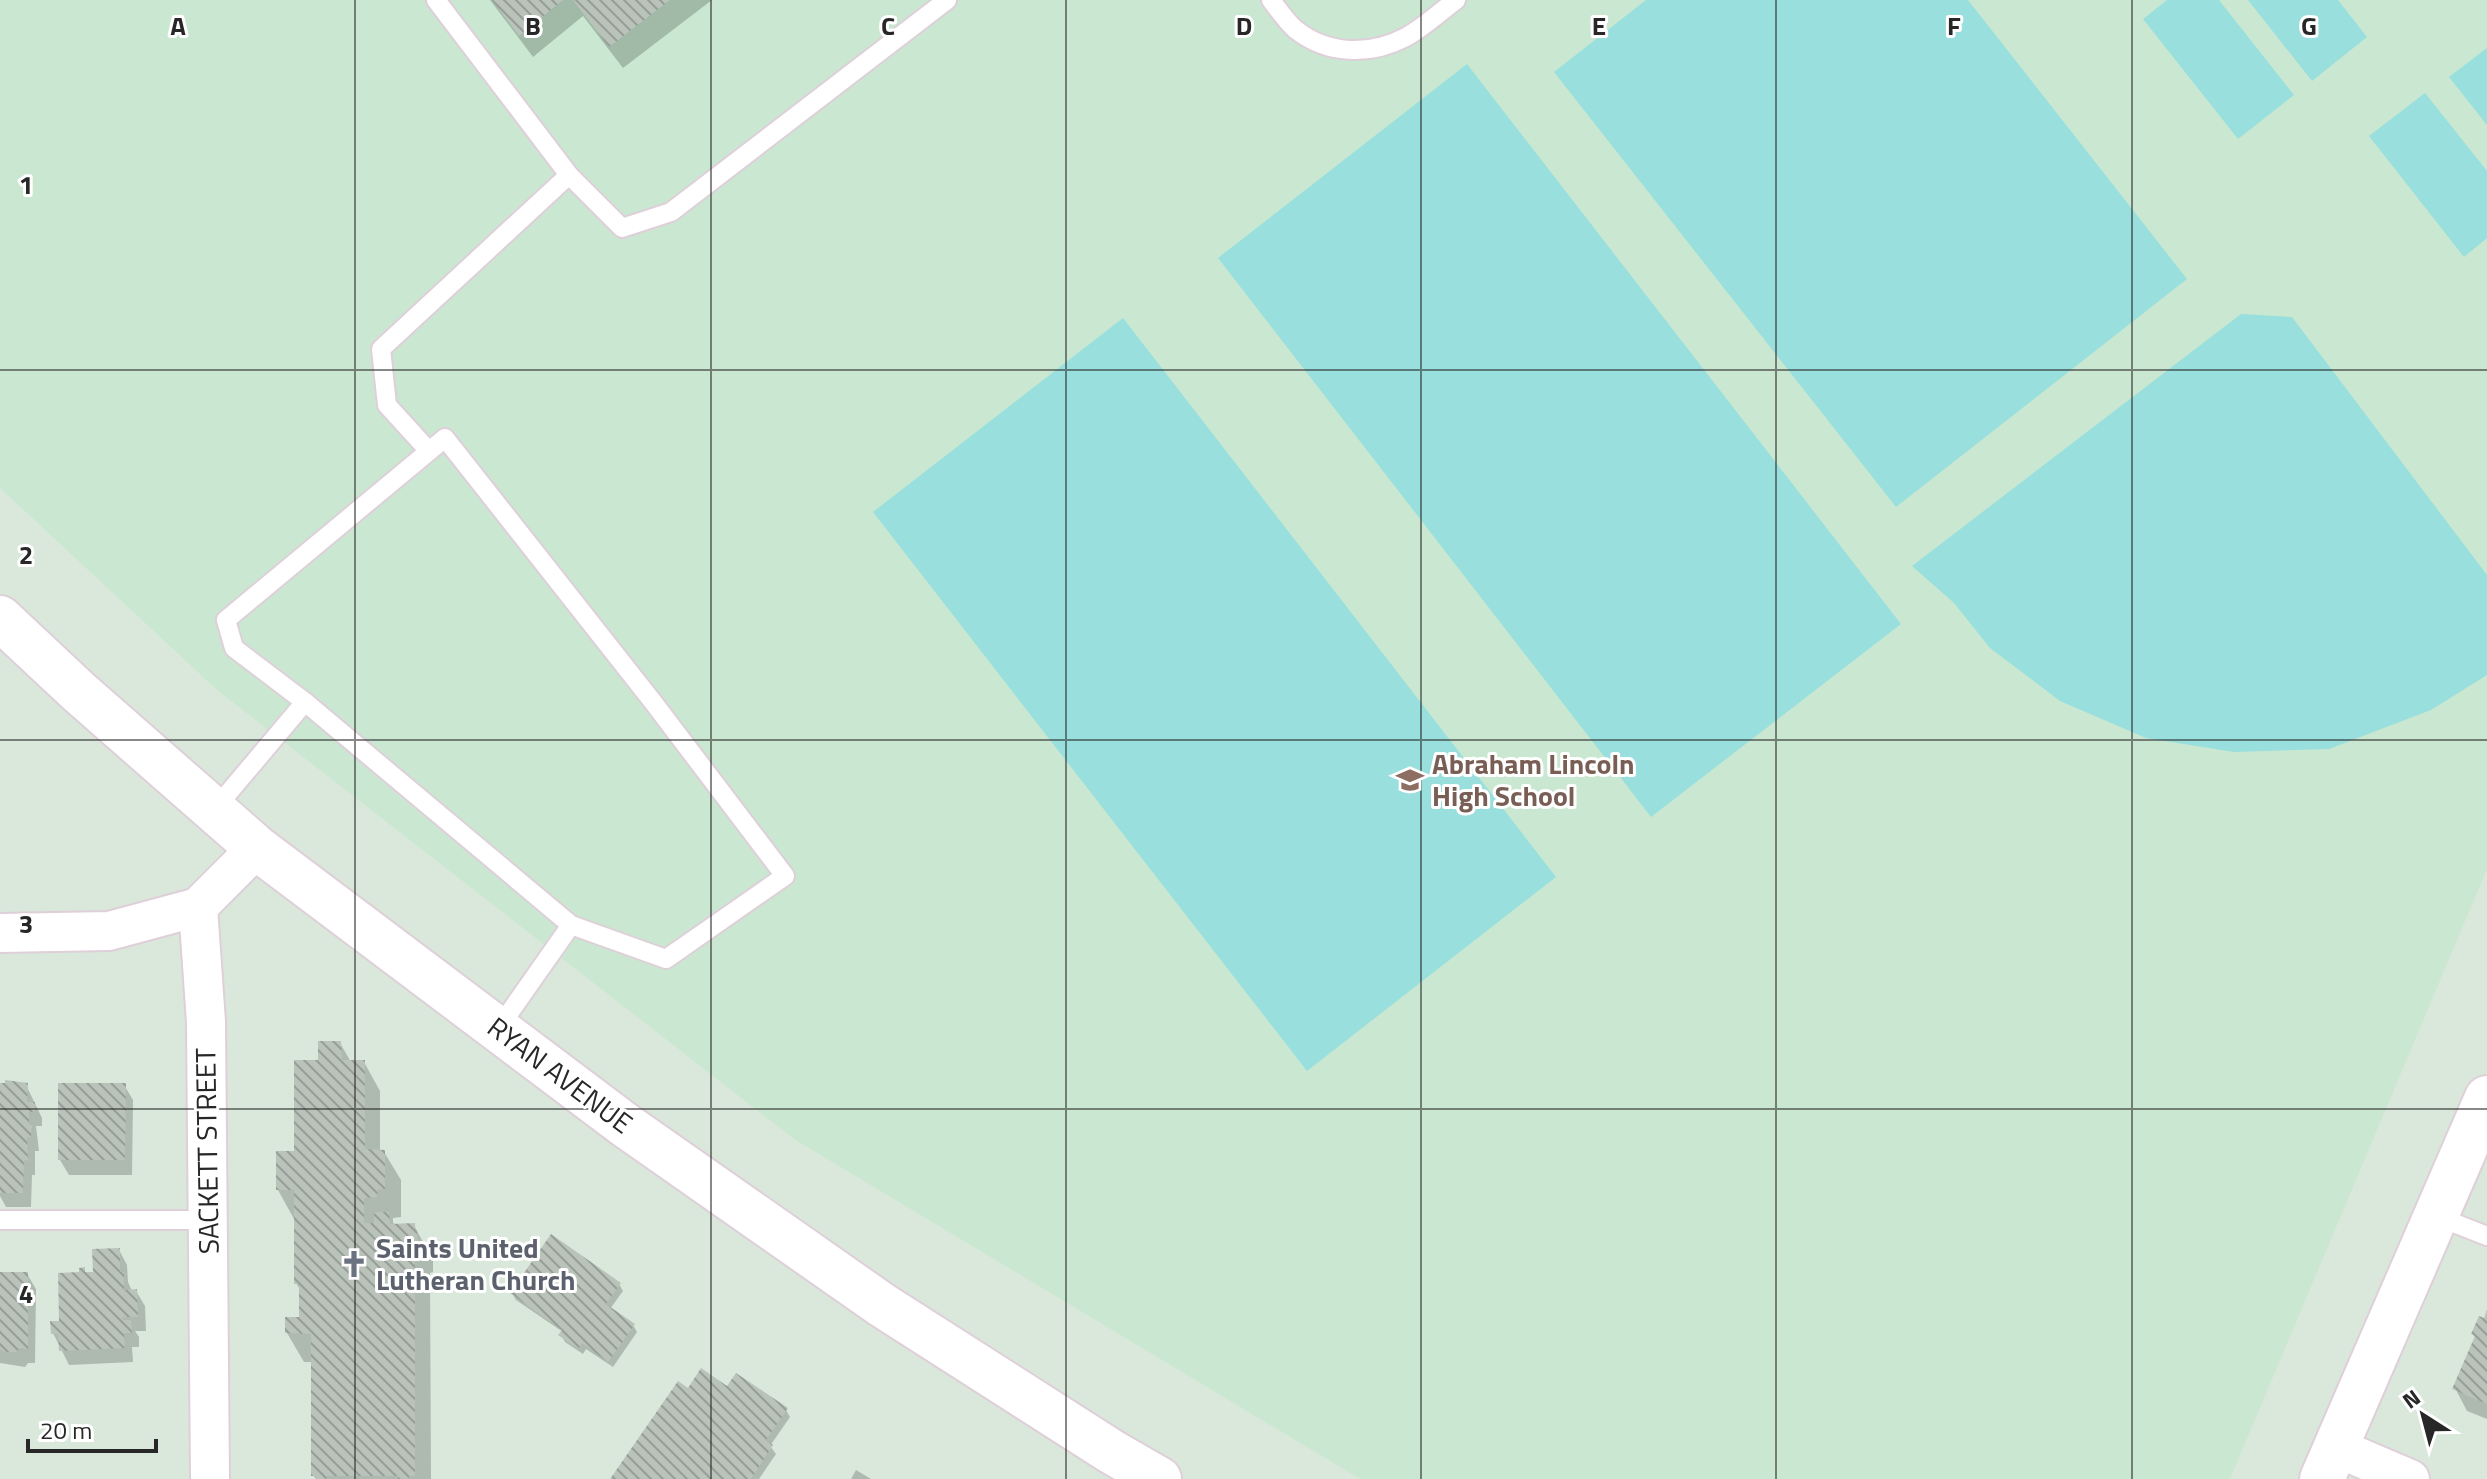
<svg xmlns="http://www.w3.org/2000/svg" width="2487" height="1479" font-family="'Titillium Web',sans-serif">
	<defs>
		<pattern id="building-back-hatch" width="6" height="6" patternUnits="userSpaceOnUse" patternTransform="scale(2)"><rect width="6" height="6" fill="#b9c3ba"/><path d="M-1 5l2 2M0 0l6 6M5-1l2 2" fill="none" stroke="#969e97"/></pattern>
	</defs>
	<rect width="100%" height="100%" fill="#dae8db"/>
	<polygon fill="#cae8d1" points="0,0 2487,0 2487,869 2230,1479 1360,1479 794,1139 217,690 0,488"/>
	<g fill="#98dfdd">
		<polygon points="1646,0 1968,0 2187,279 1896,507 1554,72"/>
		<polygon points="2167,0 2219,0 2294,95 2238,139 2143,19"/>
		<polygon points="2248,0 2338,0 2367,37 2312,81"/>
		<polygon points="2487,48 2487,125 2449,77"/>
		<polygon points="1467,64 1901,624 1651,817 1218,258"/>
		<polygon points="2425,93 2487,171 2487,238 2464,257 2369,136"/>
		<polygon points="2241,314 2292,317 2487,575 2487,675 2431,710 2329,749 2234,752 2146,738 2060,701 1990,648 1954,603 1912,566"/>
		<polygon points="1123,318 1556,877 1307,1071 873,512"/>
	</g>
	<g fill="#0003">
		<polygon points="490,0 712,0 623,68 583,16 533,57"/>
		<polygon points="340,1043 351,1062 364,1062 380,1091 380,1152 384,1152 401,1180 401,1217 393,1218 393,1222 395,1226 414,1225 433,1261 433,1272 430,1273 431,1479 316,1479 313,1475 313,1362 304,1362 287,1333 301,1319 301,1291 296,1283 294,1219 278,1190 296,1153 320,1062"/>
		<polygon points="0,1085 26,1085 42,1118 42,1126 36,1126 39,1151 35,1151 35,1175 32,1175 31,1207 6,1207 0,1196"/>
		<polygon points="124,1085 133,1100 132,1175 69,1175 60,1160"/>
		<polygon points="119,1250 127,1265 128,1282 132,1291 136,1291 145,1306 146,1331 135,1331 139,1337 139,1347 132,1347 133,1362 69,1365 53,1333 61,1323 84,1269 86,1274 95,1274"/>
		<polygon points="0,1274 27,1274 36,1289 35,1363 28,1363 25,1367 0,1363"/>
		<polygon points="619,1284 623,1291 610,1309 633,1325 637,1332 613,1367 586,1349 583,1354 565,1342 561,1335 563,1332 516,1300 512,1293"/>
		<polygon points="2487,1316 2487,1419 2467,1411 2455,1388 2476,1339 2473,1334"/>
		<polygon points="728,1388 786,1410 790,1417 770,1446 776,1454 759,1479 612,1479 688,1391"/>
		<polygon points="856,1470 871,1479 851,1479"/>
	</g>
	<g fill="url(#building-back-hatch)">
		<polygon points="492,0 563,0 519,36"/>
		<polygon points="573,0 670,0 609,47"/>
		<polygon points="318,1041 341,1041 342,1060 365,1060 365,1149 385,1150 385,1189 378,1189 377,1197 364,1198 364,1223 374,1223 374,1212 389,1212 390,1224 415,1223 415,1230 417,1230 417,1244 415,1244 415,1476 409,1476 409,1479 398,1479 398,1476 327,1476 326,1479 316,1479 316,1476 311,1476 311,1334 285,1333 285,1317 299,1317 299,1284 294,1284 294,1190 276,1190 276,1151 294,1151 294,1060 318,1060"/>
		<polygon points="5,1080 28,1083 27,1102 35,1102 35,1112 29,1112 29,1125 32,1125 31,1137 27,1137 28,1161 24,1160 23,1193 0,1193 0,1083 5,1083"/>
		<polygon points="58,1083 126,1083 125,1160 58,1160"/>
		<polygon points="551,1234 621,1283 606,1304 635,1324 608,1362 582,1343 578,1349 558,1335 562,1330 510,1293"/>
		<polygon points="120,1248 120,1272 124,1272 124,1290 137,1289 138,1317 122,1317 123,1320 131,1320 132,1333 124,1333 125,1348 59,1351 58,1334 51,1334 50,1321 59,1321 58,1273 79,1272 79,1268 85,1267 85,1272 93,1272 92,1249"/>
		<polygon points="0,1272 28,1272 28,1349 20,1348 16,1352 5,1352 0,1349"/>
		<polygon points="2487,1310 2487,1404 2452,1389 2475,1336 2471,1334 2479,1316 2484,1318"/>
		<polygon points="701,1368 727,1386 736,1373 788,1408 766,1440 773,1445 751,1479 610,1479 678,1381 688,1388"/>
	</g>
	<g fill="none" stroke-linecap="round" stroke-linejoin="round">
		<g stroke="#decfd9" stroke-width="22">
			<g id="lane">
				<polyline points="436,0 569,175 622,228 671,212 947,0"/>
				<path d="M 1271,0 C 1278,9 1286,21 1295,29 C 1327,55 1370,56 1406,37 C 1423,28 1440,12 1456,0"/>
				<polygon points="445,438 653,702 785,876 666,959 571,925 305,702 234,648 226,620"/>
				<polyline points="428,450 387,405 381,349 569,175"/>
				<polyline points="214,810 305,702"/>
				<polyline points="498,1029 571,925"/>
				<polyline points="2436,1216 2487,1236"/>
				<polyline points="0,1220 208,1220"/>
			</g>
		</g>
		<g stroke="#decfd9" stroke-width="42">
			<g id="street">
				<polyline points="0,933 109,931 198,907"/>
				<polyline points="2335,1447 2410,1479"/>
				<polyline points="210,1479 206,1022 198,907 257,848"/>
			</g>
		</g>
		<g stroke="#decfd9" stroke-width="48">
			<g id="secondary">
				<polyline points="0,618 79,692 257,848 625,1125 882,1305 1112,1452 1159,1479"/>
				<polyline points="2322,1479 2487,1098"/>
			</g>
		</g>
		<use href="#lane" stroke="#fff" stroke-width="18"/>
		<use href="#street" stroke="#fff" stroke-width="38"/>
		<use href="#secondary" stroke="#fff" stroke-width="44"/>
	</g>
	<path fill="none" stroke="#272727" stroke-width="2" stroke-opacity="0.55" d="M 355,0 L 355,1479M 711,0 L 711,1479M 1066,0 L 1066,1479M 1421,0 L 1421,1479M 1776,0 L 1776,1479M 2132,0 L 2132,1479M 0,370 L 2487,370M 0,740 L 2487,740M 0,1109 L 2487,1109"/>
	<defs>
		<g id="school-bare" transform="scale(2.16)"><path d="M0-5L7-2L0 1L-7-2ZM-4 1L0 2.5L4 1V4Q0 6-4 4Z" fill="#8d6e63" stroke="#fff" stroke-width="2.5" paint-order="stroke"/></g>
		<g id="church-bare" transform="scale(2.16)"><path d="M-1.2-6h2.4v3.5h3.3v2.4h-3.3V6h-2.4V-.1h-3.3v-2.4h3.3Z" fill="#6b7280" stroke="#fff" stroke-width="2.5" paint-order="stroke"/></g>
	</defs>
	<g fill-rule="evenodd">
		<use href="#school-bare" x="1410" y="780"/>
		<use href="#church-bare" x="354" y="1264"/>
	</g>
	<g text-anchor="middle" stroke-width="6" stroke-linejoin="round" paint-order="stroke">
		<g font-size="28" font-weight="bold" fill="#785e54" stroke="#fff" text-anchor="start">
			<text x="1432" y="774">Abraham Lincoln<tspan x="1432" dy="32">High School</tspan></text>
		</g>
		<g font-size="28" fill="#272727" stroke="#fff">
			<text transform="translate(560 1075) rotate(37)" y="10">RYAN AVENUE</text>
			<text transform="translate(207 1151) rotate(-91)" y="10">SACKETT STREET</text>
		</g>
		<g font-size="28" font-weight="bold" fill="#5b616d" stroke="#fff" text-anchor="start">
			<text x="376" y="1258">Saints United<tspan x="376" dy="32">Lutheran Church</tspan></text>
		</g>
	</g>
	<g font-size="26" text-anchor="middle" font-weight="bold" fill="#272727" stroke="#fff" stroke-width="6" stroke-linejoin="round" paint-order="stroke">
		<text x="178" y="35">A</text>
		<text x="533" y="35">B</text>
		<text x="888" y="35">C</text>
		<text x="1244" y="35">D</text>
		<text x="1599" y="35">E</text>
		<text x="1954" y="35">F</text>
		<text x="2309" y="35">G</text>
		<text x="26" y="194">1</text>
		<text x="26" y="564">2</text>
		<text x="26" y="933">3</text>
		<text x="26" y="1303">4</text>
	</g>
	<g transform="translate(2423 1415) rotate(324)" stroke="#ffffff" stroke-width="6" paint-order="stroke">
	<path d="M0-6L14 30L0 20L-14 30Z" fill="#272727"/>
	<text y="-12" font-size="22" font-weight="bold" text-anchor="middle" fill="#272727">N</text>
	</g>
	<path d="M28 1439v12h128v-12" fill="none" stroke="#272727" stroke-width="4"/>
	<text x="40" y="1439" font-size="24" fill="#272727" stroke="#ffffff" stroke-width="6" paint-order="stroke">20 m</text>
</svg>
